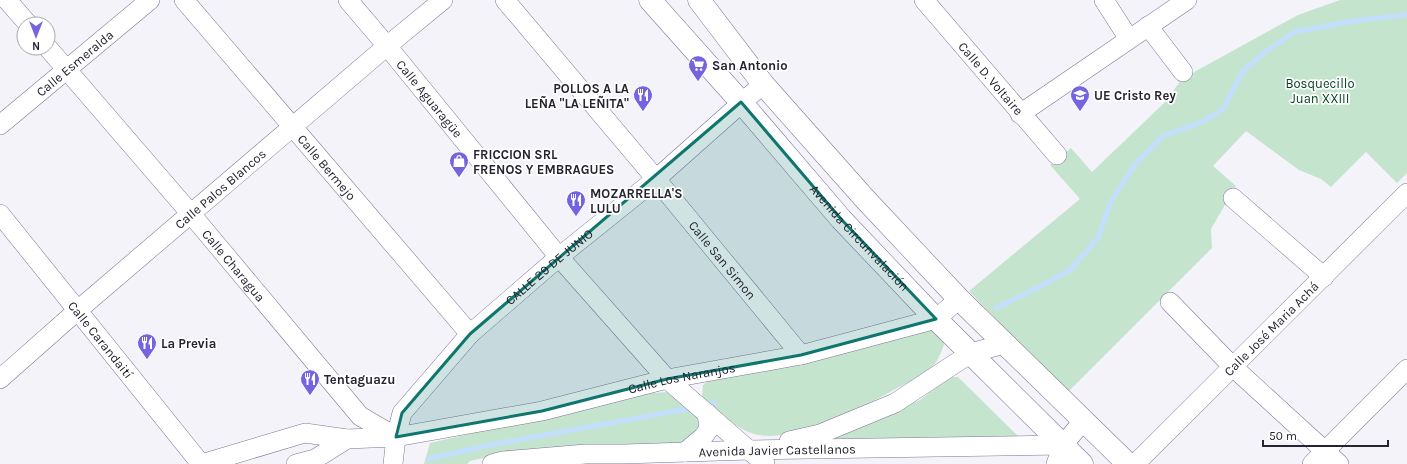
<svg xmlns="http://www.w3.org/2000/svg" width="1407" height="464" font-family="Karla,sans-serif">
	<rect width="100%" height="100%" fill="#f4f3fa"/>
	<g fill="#c5e4ce">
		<polygon points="1340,0 1407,0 1407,173 1397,183 1366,152 1331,187 1321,179 1299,170 1246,131 1213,166 1236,186 1211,229 1212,248 1067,393 969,291 1080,199 1050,165 1071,148 1092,172 1164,103 1179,83 1196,71 1298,15"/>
		<path d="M 928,328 L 945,342 C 941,353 937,364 928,371 C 920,378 908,382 899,387 C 863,407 795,445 754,434 C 735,428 716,409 702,397 L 703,385 L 710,380 Z"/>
		<polygon points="950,377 958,377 1020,438 826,440 920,400"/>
		<polygon points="666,392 678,398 700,419 698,428 691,438 678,444 602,445 576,445 502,454 470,461 467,464 424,464 430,443 641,394"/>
	</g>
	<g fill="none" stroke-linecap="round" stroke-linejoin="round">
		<g stroke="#c4dffe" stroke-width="5">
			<polyline points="996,308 1043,285 1071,269 1098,238 1111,201 1136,163 1163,136 1202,122 1223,109 1243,71 1264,53 1294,32 1359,20 1407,15"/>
			<polyline points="704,406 714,403"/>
			<polyline points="428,459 490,445 692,408"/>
		</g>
		<g stroke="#7e7595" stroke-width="20">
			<g id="minor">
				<polyline points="7,0 28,24"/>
				<path id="s1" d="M 184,0 L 470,334"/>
				<path id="s2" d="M 348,0 L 387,46 L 559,257 L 667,379 L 765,464"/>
				<path id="s3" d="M 505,0 L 656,179 L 801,355"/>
				<path id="s4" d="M 924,0 L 1057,155"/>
				<polyline points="1104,0 1129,39"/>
				<polyline points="1148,26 1183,72"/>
				<path id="s5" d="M 48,48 L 191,214 L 360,416 L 396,437"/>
				<polyline points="1020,114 1187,0"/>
				<path id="s6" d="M 0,125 L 150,0"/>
				<polyline points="1233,198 1324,277"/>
				<path id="s7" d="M 0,214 L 201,464"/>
				<polyline points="1170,302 1233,367 1339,464"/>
				<path id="s8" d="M 0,379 L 78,310 L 387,46 L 443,0"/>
				<polyline points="789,441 820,434 895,403 971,353 1004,344"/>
				<polyline points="685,452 703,437 709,429 707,413"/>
				<path id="s9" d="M 201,464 L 305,433 L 347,439 L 396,437 L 542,411 L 667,379 L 801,355 L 936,319 L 959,299"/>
				<polyline points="296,464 315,459 347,439"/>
				<path id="s10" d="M 393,464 L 396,437 L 402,413 L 470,334 L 559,257 L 656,179 L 763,84"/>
				<path id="s11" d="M 492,464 L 503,461 L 586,454 L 624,454 L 750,450 L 1063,445"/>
				<polyline points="1056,464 1063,445 1083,421"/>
				<path id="s12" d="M 1135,464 L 1407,193"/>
				<polyline points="1312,464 1407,369"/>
			</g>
		</g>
		<g stroke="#7e7595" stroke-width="23">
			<g id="highway">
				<path id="s13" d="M 650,0 L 741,102 L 841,219 L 936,319 L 1082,464"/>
				<polyline points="699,0 763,84 865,199 959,299 1128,464"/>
			</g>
		</g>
		<use href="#minor" stroke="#fff" stroke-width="19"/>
		<use href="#highway" stroke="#fff" stroke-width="22"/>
	</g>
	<path fill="#0f766e" fill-opacity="0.2" stroke="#0f766e" stroke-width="3" stroke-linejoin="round" d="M 741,102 L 841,219 L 936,319 L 801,355 L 667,379 L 542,411 L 396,437 L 402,413 L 470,334 Z"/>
	<defs>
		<g id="supermarket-pin" transform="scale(1)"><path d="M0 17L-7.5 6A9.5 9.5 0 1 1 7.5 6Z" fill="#7464df" stroke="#fff"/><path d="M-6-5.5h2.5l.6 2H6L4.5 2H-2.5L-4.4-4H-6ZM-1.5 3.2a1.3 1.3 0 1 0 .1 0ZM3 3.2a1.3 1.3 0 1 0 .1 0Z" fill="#fff"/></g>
		<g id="restaurant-pin" transform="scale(1)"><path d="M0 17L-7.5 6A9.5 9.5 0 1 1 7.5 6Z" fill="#7464df" stroke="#fff"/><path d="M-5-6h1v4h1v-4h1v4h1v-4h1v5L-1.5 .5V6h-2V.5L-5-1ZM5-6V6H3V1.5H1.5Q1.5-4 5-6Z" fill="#fff"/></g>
		<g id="school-pin" transform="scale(1)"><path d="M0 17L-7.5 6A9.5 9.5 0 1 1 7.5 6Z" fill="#7464df" stroke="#fff"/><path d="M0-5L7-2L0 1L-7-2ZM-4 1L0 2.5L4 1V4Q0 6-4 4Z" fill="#fff"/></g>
		<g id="shop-pin" transform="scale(1)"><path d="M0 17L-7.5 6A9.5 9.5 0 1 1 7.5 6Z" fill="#7464df" stroke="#fff"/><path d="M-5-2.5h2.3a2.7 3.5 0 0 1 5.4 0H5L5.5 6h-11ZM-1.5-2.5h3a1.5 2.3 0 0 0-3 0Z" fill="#fff"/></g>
	</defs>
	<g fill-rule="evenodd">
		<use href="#supermarket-pin" x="698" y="65"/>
		<use href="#restaurant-pin" x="643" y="95"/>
		<use href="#school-pin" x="1080" y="95"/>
		<use href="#shop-pin" x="459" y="161"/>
		<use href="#restaurant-pin" x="576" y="200"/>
		<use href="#restaurant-pin" x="147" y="343"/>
		<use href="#restaurant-pin" x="310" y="379"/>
	</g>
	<g text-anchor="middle" stroke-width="3.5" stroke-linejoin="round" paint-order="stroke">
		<g font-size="13" fill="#262230" stroke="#fff">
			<text dy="5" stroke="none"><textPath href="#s6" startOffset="97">Calle Esmeralda</textPath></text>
			<text dy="5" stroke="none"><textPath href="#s4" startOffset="103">Calle D. Voltaire</textPath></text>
			<text dy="5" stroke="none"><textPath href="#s2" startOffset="128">Calle Aguaragüe</textPath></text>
			<text dy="5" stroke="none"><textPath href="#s1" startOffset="220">Calle Bermejo</textPath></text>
			<text dy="5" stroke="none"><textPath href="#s8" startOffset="291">Calle Palos Blancos</textPath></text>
			<text dy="5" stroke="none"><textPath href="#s13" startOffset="317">Avenida Circunvalación</textPath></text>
			<text dy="5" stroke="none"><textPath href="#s3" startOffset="339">Calle San Simon</textPath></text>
			<text dy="5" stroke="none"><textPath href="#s5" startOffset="286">Calle Charagua</textPath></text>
			<text dy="5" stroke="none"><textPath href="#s10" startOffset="260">CALLE 29 DE JUNIO</textPath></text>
			<text dy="5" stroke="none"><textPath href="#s12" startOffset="192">Calle José Maria Achá</textPath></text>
			<text dy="5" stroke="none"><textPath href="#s7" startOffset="161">Calle Carandaití</textPath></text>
			<text dy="5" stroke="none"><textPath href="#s9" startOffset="492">Calle Los Naranjos</textPath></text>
			<text dy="5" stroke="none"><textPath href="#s11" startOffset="286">Avenida Javier Castellanos</textPath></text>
		</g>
		<g font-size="13" font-weight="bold" fill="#262230" stroke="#fff" text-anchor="start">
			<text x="712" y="70">San Antonio</text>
			<text x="629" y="93" text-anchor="end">POLLOS A LA<tspan x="629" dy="15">LEÑA "LA LEÑITA"</tspan></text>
			<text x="1094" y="100">UE Cristo Rey</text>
			<text x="473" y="159">FRICCION SRL<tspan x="473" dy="15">FRENOS Y EMBRAGUES</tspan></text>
			<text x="590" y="198">MOZARRELLA'S<tspan x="590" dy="15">LULU</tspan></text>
			<text x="161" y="348">La Previa</text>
			<text x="324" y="384">Tentaguazu</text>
		</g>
		<g font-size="13" fill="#044222" stroke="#fff">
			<text x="1320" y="88">Bosquecillo<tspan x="1320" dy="15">Juan XXIII</tspan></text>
		</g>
	</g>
	<g transform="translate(36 36) rotate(180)"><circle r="19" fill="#ffffff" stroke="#a8a7ac"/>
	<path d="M0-3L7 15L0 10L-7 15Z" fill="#7464df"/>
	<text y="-6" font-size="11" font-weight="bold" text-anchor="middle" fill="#262230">N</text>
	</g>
	<path d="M1263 440v6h125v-6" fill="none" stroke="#262230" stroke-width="2"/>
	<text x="1269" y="440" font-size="12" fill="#262230" stroke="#ffffff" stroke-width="3" paint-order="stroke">50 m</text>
</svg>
